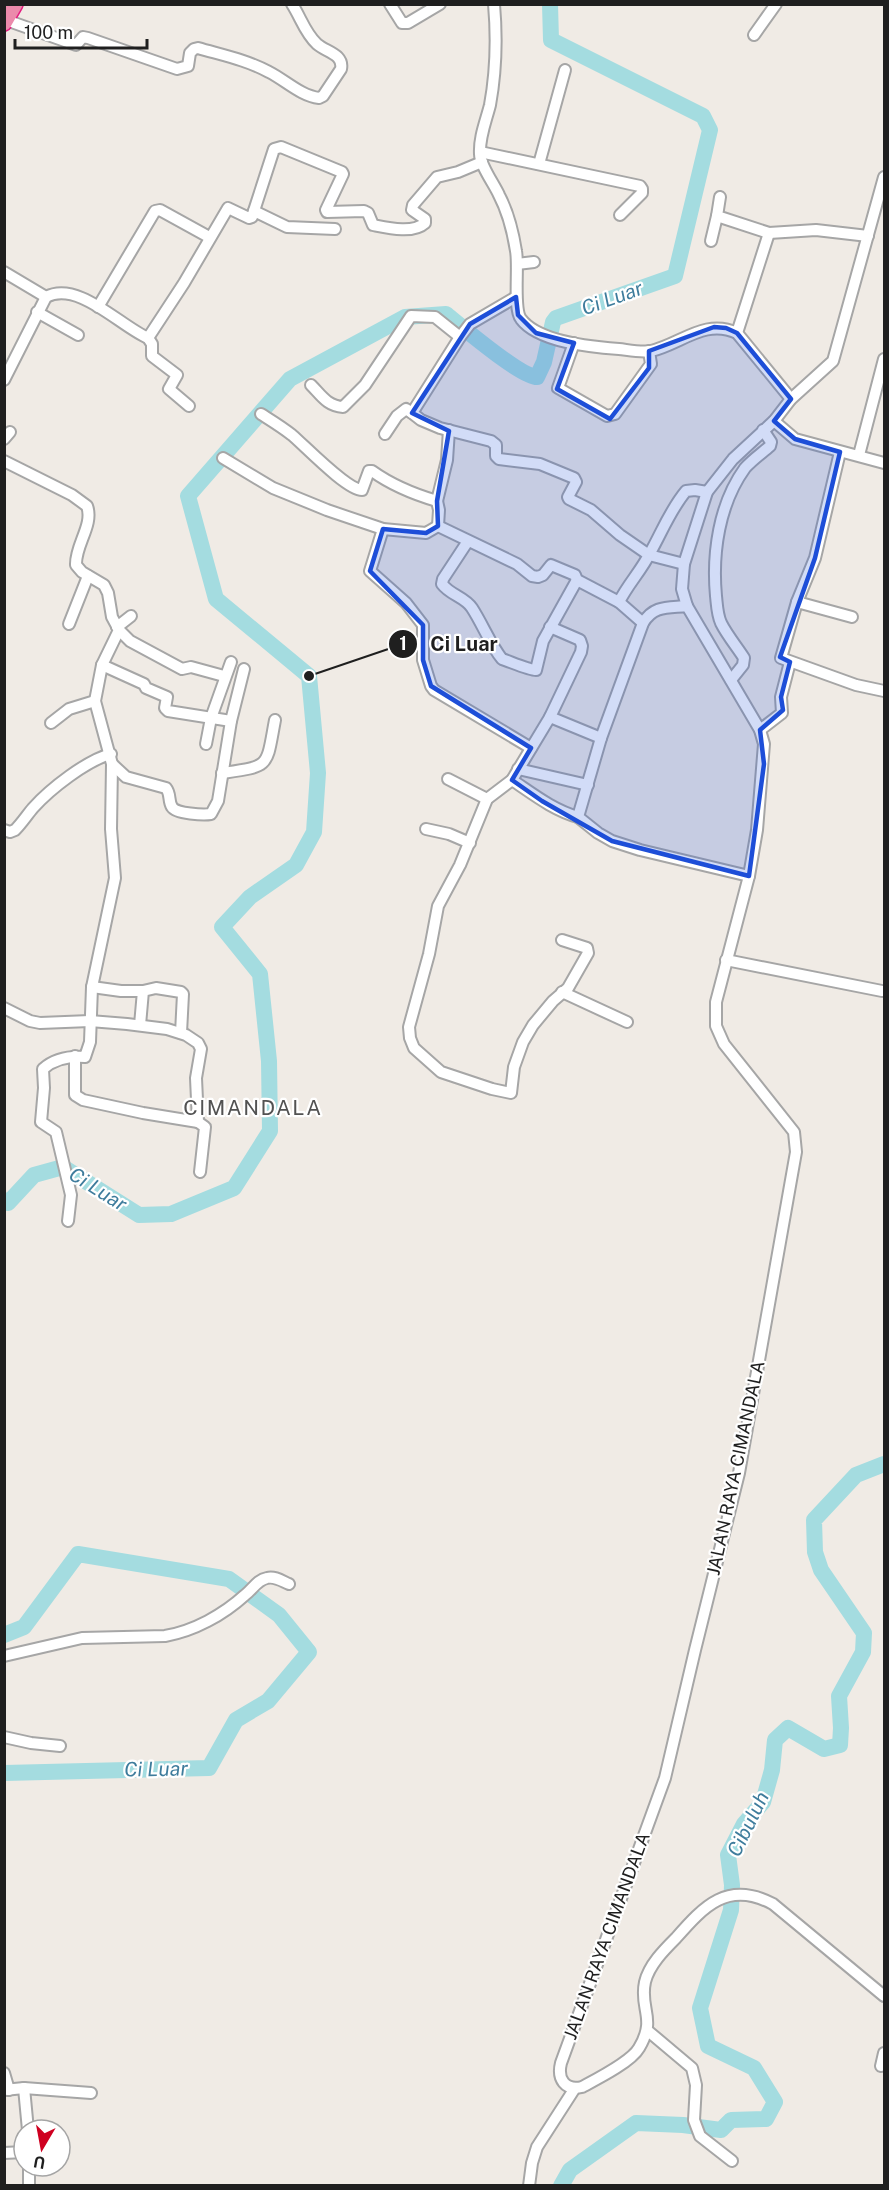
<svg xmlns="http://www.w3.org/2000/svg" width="889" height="2190" font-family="'Public Sans',sans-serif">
	<rect width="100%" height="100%" fill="#f0ebe5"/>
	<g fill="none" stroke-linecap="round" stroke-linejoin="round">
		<g stroke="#a4dce0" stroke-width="16">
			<path d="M 4,1200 L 8,1203 L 34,1175 L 63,1167 L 139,1215 L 171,1214 L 234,1188 L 270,1131 L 269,1061 L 260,974 L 222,927 L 250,897 L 296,865 L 314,832 L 318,773 L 309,676 L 216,599 L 188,496 L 290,379 L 405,317 L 446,314 C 462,327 521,377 537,377 L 544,362 L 553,322 L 556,318 L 675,276 L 710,130 L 703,116 L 551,40 L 550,4"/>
			<polyline points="4,1635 24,1627 78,1554 229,1579 279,1615 309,1652 268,1701 236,1720 209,1768 4,1773"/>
			<polyline points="561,2186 570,2170 636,2123 683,2125 721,2130 731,2120 766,2119 775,2102 754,2068 708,2046 700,2008 731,1910 732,1885 728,1855 744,1824 763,1802 772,1770 775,1740 788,1728 824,1749 840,1745 841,1728 839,1696 863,1652 864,1633 821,1570 815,1552 814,1520 856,1475 884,1464"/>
		</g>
		<g stroke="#a6a6a6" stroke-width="14">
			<g id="minor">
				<polyline points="390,4 402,23 408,23 440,4"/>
				<path d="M 494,4 C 497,38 496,72 490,105 C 486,121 479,137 480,154 C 480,165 494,184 499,195 C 508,212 513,232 516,251 C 519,267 513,309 521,319 C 538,342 591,347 619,349 C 628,350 642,353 651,351 C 681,344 705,318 737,333 L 791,399"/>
				<path d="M 6,20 L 76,45 L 83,37 L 88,38 L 177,69 L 188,66 L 190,53 L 194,49 L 198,48 C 222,55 247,60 269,72 C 285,80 301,96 319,98 L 323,96 L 341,69 C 344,54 326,52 317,44 C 305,33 301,18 292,4"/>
				<polyline points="754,35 776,4"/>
				<polyline points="480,152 640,186 642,189 642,193 620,215"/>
				<polyline points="539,164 565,70"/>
				<path d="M 884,177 L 833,361 L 791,399 L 774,421 L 733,459 L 707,492 L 684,564 L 682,589 L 687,606 L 760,730 L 764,744 L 757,830 L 749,876 L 716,1002 L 716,1026 L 724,1044 L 794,1132 L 796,1152 L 739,1473 L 695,1650 L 665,1778 L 561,2063 C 557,2079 565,2091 582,2087 C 597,2079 631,2062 639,2048 C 657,2018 639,2009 645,1982 C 649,1965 664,1950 676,1938 C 704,1906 728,1880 773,1904 L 884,1996"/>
				<polyline points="720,197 717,216 769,233 816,230 868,236"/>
				<polyline points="254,211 287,227 335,229"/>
				<polyline points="711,241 717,216"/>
				<polyline points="517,264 534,262"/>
				<polyline points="4,272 46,297"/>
				<polyline points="516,297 470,324 460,337 412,413 421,420 440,428 491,441 496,445 496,456 499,459 540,464 574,478 576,482 568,497 569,499 591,510 620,535 649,555 684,564"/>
				<polyline points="98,307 155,211 160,210 209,237"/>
				<polyline points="37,312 78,335"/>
				<polyline points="737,333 769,233"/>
				<path d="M 148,338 L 184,283 L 228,208 L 249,218 L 252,217 L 274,149 L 281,147 L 342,172 L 343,174 L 326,210 L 327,212 L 364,211 L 368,213 L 373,225 C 388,228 413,234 425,223 L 425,219 L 412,210 L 413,205 L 437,177 L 458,172 L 482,162"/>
				<polyline points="574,343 558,388 607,416 615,414 651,364 649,351"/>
				<path d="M 4,380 L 46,297 C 78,280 120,326 148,338 L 152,344 L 152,356 L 177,375 L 169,389 L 189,406"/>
				<path d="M 311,385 C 321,395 327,406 343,407 L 365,385 L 411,316 L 435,317 L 460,337"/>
				<path d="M 261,414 C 272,421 282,427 292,435 C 306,447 347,490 362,490 L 369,471 L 372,471 C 393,486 413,494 437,501"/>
				<polyline points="774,421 795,439 884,463"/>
				<polyline points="385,434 397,416 406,409 412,413"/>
				<polyline points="4,439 10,432"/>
				<polyline points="840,452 815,558 797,602 781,658 856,685 884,691"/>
				<polyline points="859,455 884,359"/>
				<polyline points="223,458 273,488 327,510 383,529 426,533 438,526"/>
				<path d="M 4,461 L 72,495 L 87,506 C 94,525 75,545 76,565 L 82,572 L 104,585 L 108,593 L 112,617 L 119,630 L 102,665 L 95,701 L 112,764 L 111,829 L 115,878 L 92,987 L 90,1042 L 85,1057 C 70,1056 54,1059 43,1069 L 44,1088 L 41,1122 L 56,1132 L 71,1195 L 68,1221"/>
				<polyline points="437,501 447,460 449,430"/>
				<polyline points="437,501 439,510 438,526"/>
				<polyline points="438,526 517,564 532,576 538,577 543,575 551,565 575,575 577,580 619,602 643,623"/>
				<polyline points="383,529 370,571 406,603 423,625 423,660 431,686 434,690 531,748"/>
				<path d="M 468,541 L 443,579 L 442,584 C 450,595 465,597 472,608 C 483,625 490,644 502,659 C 511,662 529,670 536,670 L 543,641 L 577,580"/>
				<path d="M 619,602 C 628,584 641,571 650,553 C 662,532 670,510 686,491 L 695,490 L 707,492"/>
				<polyline points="797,602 852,617"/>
				<path d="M 687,606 C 668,608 654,605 643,623 L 601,738 L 578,817 L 598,833 L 612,841 L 640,850 L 749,876"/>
				<polyline points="69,624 88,576"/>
				<polyline points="117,627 131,616"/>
				<polyline points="550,627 580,640 582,646 581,652 550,717 512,780 487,799 460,865 438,906 429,954 409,1027 410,1038 414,1048 441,1072 492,1089 511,1093 514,1067 523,1042 533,1025 553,1001 568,988 588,953 587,948 562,940"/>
				<polyline points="119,630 130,641 182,669 191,667 224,676"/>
				<polyline points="102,665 144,684 146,688 167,697 165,708 168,711 231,721"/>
				<path d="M 731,680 L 743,665 L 744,658 C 737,647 727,635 721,623 C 717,614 717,605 716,596 C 712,553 719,504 745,468 C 752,460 762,453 770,446 L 771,442 L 763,430"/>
				<polyline points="550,717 601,738"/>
				<polyline points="51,723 69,709 95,701"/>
				<polyline points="760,730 782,713 781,697 790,662"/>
				<polyline points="206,744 211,718 231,662"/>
				<path d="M 112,764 L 126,777 L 166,788 C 171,794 168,801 172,807 C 176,814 204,815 211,814 L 218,801 L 231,721 L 244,669"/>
				<polyline points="518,769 588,785"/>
				<path d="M 222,773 C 271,766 266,768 275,720"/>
				<polyline points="448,779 487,799"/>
				<path d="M 512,780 C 533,794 553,810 578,817"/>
				<polyline points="426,829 449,834 470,843"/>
				<path d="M 4,830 L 10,832 L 15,830 C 22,823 27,815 33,808 C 50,789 87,760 111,754"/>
				<polyline points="726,960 882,991"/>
				<polyline points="92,987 121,991 143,991"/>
				<polyline points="562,992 627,1022"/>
				<polyline points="4,1008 30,1021 40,1023 90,1021 127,1024 167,1029 186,1035 198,1043 201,1049 196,1078 198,1122 205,1127 200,1172"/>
				<polyline points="140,1025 143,991 156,988 181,992 183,994 181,1033"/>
				<polyline points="75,1056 75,1095 83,1100 143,1113 198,1122"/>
				<path d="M 4,1656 L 82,1638 L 165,1636 C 194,1631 223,1615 245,1595 C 253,1589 257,1580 267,1578 C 275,1576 282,1581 289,1584"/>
				<polyline points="4,1737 31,1743 60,1746"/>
				<polyline points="648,2031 692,2068 696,2085 694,2120 700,2136 732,2161"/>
				<polyline points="881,2066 884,2053"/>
				<polyline points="4,2073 9,2090"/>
				<polyline points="24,2088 28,2130"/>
				<polyline points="4,2090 24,2088 91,2093"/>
				<polyline points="4,2153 24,2152"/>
				<polyline points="29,2166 29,2186"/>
				<polyline points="529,2186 532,2163 537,2147 575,2088"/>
			</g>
		</g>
		<g stroke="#e31d80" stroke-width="18">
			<polyline id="highway" points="4,23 15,4"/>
		</g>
		<use href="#minor" stroke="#fff" stroke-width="10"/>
		<use href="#highway" stroke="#eb8aab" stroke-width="15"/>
	</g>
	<path fill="#1d4ed8" fill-opacity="0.2" stroke="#1d4ed8" stroke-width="4.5" stroke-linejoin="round" d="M 516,297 L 518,315 L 536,333 L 574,343 L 557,389 L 610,419 L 649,368 L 649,351 L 714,327 L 726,328 L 737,333 L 791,399 L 774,421 L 795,439 L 840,452 L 815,558 L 780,657 L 790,662 L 781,697 L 783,710 L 760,730 L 764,764 L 749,876 L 612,841 L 542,801 L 512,780 L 531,748 L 431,686 L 423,660 L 423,625 L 370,571 L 383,529 L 426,533 L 438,526 L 437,501 L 449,431 L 412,413 L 470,324 Z"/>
	<g text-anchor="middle" stroke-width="4.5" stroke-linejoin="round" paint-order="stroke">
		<g font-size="18" fill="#1f1f1f" stroke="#fff">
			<text transform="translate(736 1468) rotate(-78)" y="6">JALAN RAYA CIMANDALA</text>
			<text transform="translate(607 1936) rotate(-70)" y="6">JALAN RAYA CIMANDALA</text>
		</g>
		<g font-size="20" font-style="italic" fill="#3e7c9c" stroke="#fff">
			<text transform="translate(612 298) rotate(-20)" y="7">Ci Luar</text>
			<text transform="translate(98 1189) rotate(32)" y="7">Ci Luar</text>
			<text transform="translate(156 1769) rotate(-1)" y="7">Ci Luar</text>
			<text transform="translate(748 1824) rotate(-64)" y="7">Cibuluh</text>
		</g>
		<g font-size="21" letter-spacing="1.5" fill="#525252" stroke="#fff">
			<text x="253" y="1115">CIMANDALA</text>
		</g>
	</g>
	<path fill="none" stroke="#1f1f1f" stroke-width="2" d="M309 676L403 644"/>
	<g fill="#1f1f1f" stroke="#fff" stroke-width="2">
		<circle cx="309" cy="676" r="6"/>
		<circle cx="403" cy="644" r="15"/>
	</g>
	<g font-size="18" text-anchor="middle" font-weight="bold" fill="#fff">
		<text x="403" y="650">1</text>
	</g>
	<g font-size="20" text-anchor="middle" font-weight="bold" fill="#1f1f1f" stroke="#fff" stroke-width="4.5" stroke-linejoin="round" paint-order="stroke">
		<text x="464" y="651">Ci Luar</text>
	</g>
	<rect width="889" height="2190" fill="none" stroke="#1f1f1f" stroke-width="12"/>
	<g transform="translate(42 2148) rotate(190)"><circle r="28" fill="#ffffff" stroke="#a5a5a5" stroke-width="1.5"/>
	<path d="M0-4.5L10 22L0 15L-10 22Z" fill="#cf0020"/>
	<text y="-9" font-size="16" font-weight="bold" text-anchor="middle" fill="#1f1f1f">U</text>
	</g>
	<path d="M15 39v9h132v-9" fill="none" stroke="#1f1f1f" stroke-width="3"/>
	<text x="24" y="39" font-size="18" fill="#1f1f1f" stroke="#ffffff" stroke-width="4.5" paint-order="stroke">100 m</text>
</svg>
